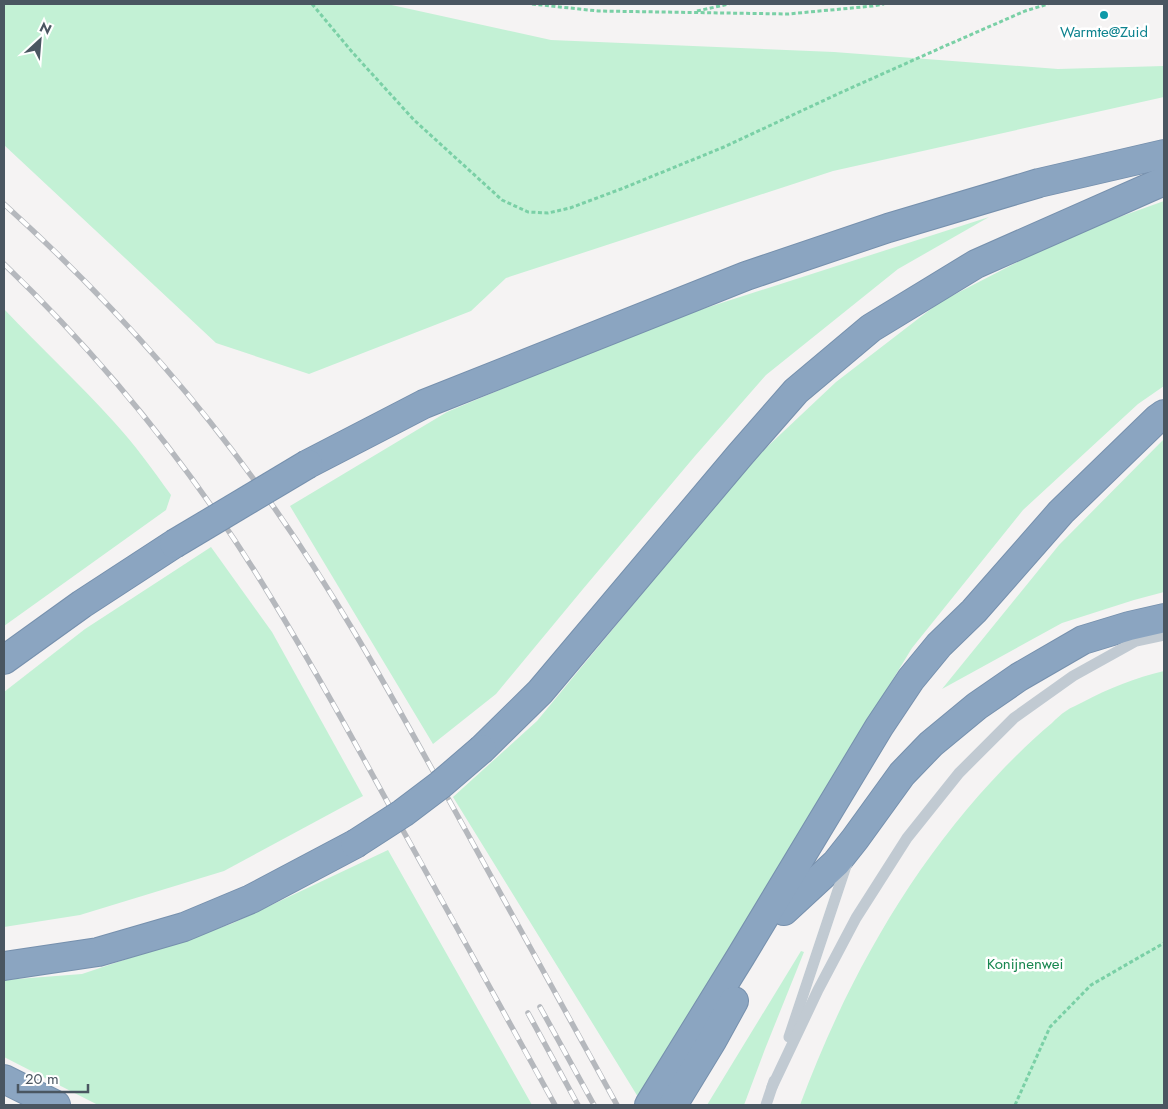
<svg xmlns="http://www.w3.org/2000/svg" width="1168" height="1109" font-family="Jost,sans-serif">
	<rect width="100%" height="100%" fill="#f5f3f3"/>
	<g fill="#c3f1d5">
		<polygon points="4,4 387,4 551,40 834,52 1058,69 1164,66 1164,97 833,171 506,278 471,311 309,374 216,343 4,145"/>
		<polygon points="1164,201 1164,386 1138,404 1023,510 912,648 638,1097 453,797 537,721 641,595 732,480 836,382 940,302 1072,234"/>
		<polygon points="989,217 898,269 766,375 695,456 583,589 496,694 433,744 290,506 447,412 656,324"/>
		<path d="M 4,309 C 40,347 79,383 114,422 C 135,445 153,470 171,495 L 166,510 L 4,626 Z"/>
		<polygon points="1164,439 1164,592 1134,600 1062,623 942,689 1059,545"/>
		<polygon points="211,547 272,632 363,796 224,871 80,915 4,927 4,692 85,629"/>
		<path d="M 1164,671 L 1164,1105 L 800,1105 C 846,981 912,863 1005,767 C 1020,752 1035,737 1052,723 C 1056,719 1061,714 1066,711 C 1071,707 1078,705 1083,702 C 1109,688 1135,678 1164,671 Z"/>
		<polygon points="388,850 532,1105 98,1105 4,1057 4,980 82,974 231,924"/>
		<polygon points="801,951 804,952 765,1049 744,1105 707,1105"/>
	</g>
	<g fill="none" stroke-linecap="round" stroke-linejoin="round">
		<g stroke="#7690ad" stroke-width="30">
			<g id="highway">
				<polyline points="308,464 424,404 746,276 888,228 1039,183 1164,154"/>
				<polyline points="4,660 82,604 174,544"/>
				<polyline points="482,749 540,692 740,455 796,391 871,328 976,264 1164,181"/>
				<polyline points="784,911 836,863 855,839 902,774 931,744 977,706 1019,677 1083,640 1129,626 1164,618"/>
				<polyline points="4,966 98,952 184,927 251,899 355,844"/>
				<polyline points="4,1079 56,1105"/>
				<polyline points="649,1105 741,956 879,727 911,679 939,645 974,611 1061,512 1157,419 1164,414"/>
				<polyline points="673,1105 712,1041 734,1001"/>
			</g>
		</g>
		<g stroke="#7ad0a6" stroke-width="3" stroke-dasharray="4 2.5" stroke-linecap="butt">
			<polyline points="312,4 353,53 414,120 502,200 528,212 548,213 570,208 621,189 724,147 842,92 945,46 1025,11 1048,4"/>
			<polyline points="532,4 598,11 788,14 873,6 884,4"/>
			<polyline points="697,11 729,4"/>
			<polyline points="1015,1105 1050,1027 1091,985 1164,943"/>
		</g>
		<g stroke="#c1cad2" stroke-width="11">
			<polyline points="789,1037 848,860"/>
			<polyline points="772,1087 818,990 856,918 907,838 959,773 1014,718 1073,676 1136,641 1164,635"/>
			<polyline points="766,1105 774,1081"/>
		</g>
		<use href="#highway" stroke="#8ba5c1" stroke-width="28"/>
		<g stroke="#b5b8bd" stroke-width="5.5">
			<g id="rail">
				<path d="M 4,204 C 97,288 181,379 255,481 C 327,579 386,685 444,791 C 502,896 560,1001 617,1105"/>
				<path d="M 4,264 C 98,354 184,459 254,570 C 306,653 353,739 400,825 C 452,918 503,1012 555,1105"/>
				<polyline points="540,1007 594,1105"/>
				<polyline points="528,1013 578,1105"/>
			</g>
		</g>
		<use href="#rail" stroke="#fff" stroke-width="4" stroke-dasharray="11" stroke-linecap="butt"/>
		<g stroke="#7690ad" stroke-width="30" stroke-linecap="butt">
			<g id="highway-bridge">
				<polyline points="174,544 308,464"/>
				<polyline points="355,844 403,813 440,785 482,749"/>
			</g>
		</g>
		<use href="#highway-bridge" stroke="#8ba5c1" stroke-width="28"/>
	</g>
	<circle fill="#0f9aa8" stroke="#fff" stroke-width="2" cx="1104" cy="15" r="5"/>
	<g text-anchor="middle" stroke-width="5" stroke-linejoin="round" paint-order="stroke">
		<g font-size="15" fill="#0d838f" stroke="#fff">
			<text x="1104" y="37">Warmte@Zuid</text>
		</g>
		<g font-size="15" fill="#17864f" stroke="#fff">
			<text x="1025" y="969">Konijnenwei</text>
		</g>
	</g>
	<rect width="1168" height="1109" fill="none" stroke="#4a5661" stroke-width="10"/>
	<g transform="translate(40 40) rotate(26)" stroke="#ffffff" stroke-width="4" paint-order="stroke">
	<path d="M0-4L9 19L0 12L-9 19Z" fill="#4a5661"/>
	<text y="-8" font-size="14" font-weight="bold" text-anchor="middle" fill="#4a5661">N</text>
	</g>
	<path d="M18 1084v8h70v-8" fill="none" stroke="#4a5661" stroke-width="2.5"/>
	<text x="25" y="1084" font-size="15" fill="#4a5661" stroke="#ffffff" stroke-width="4" paint-order="stroke">20 m</text>
</svg>
